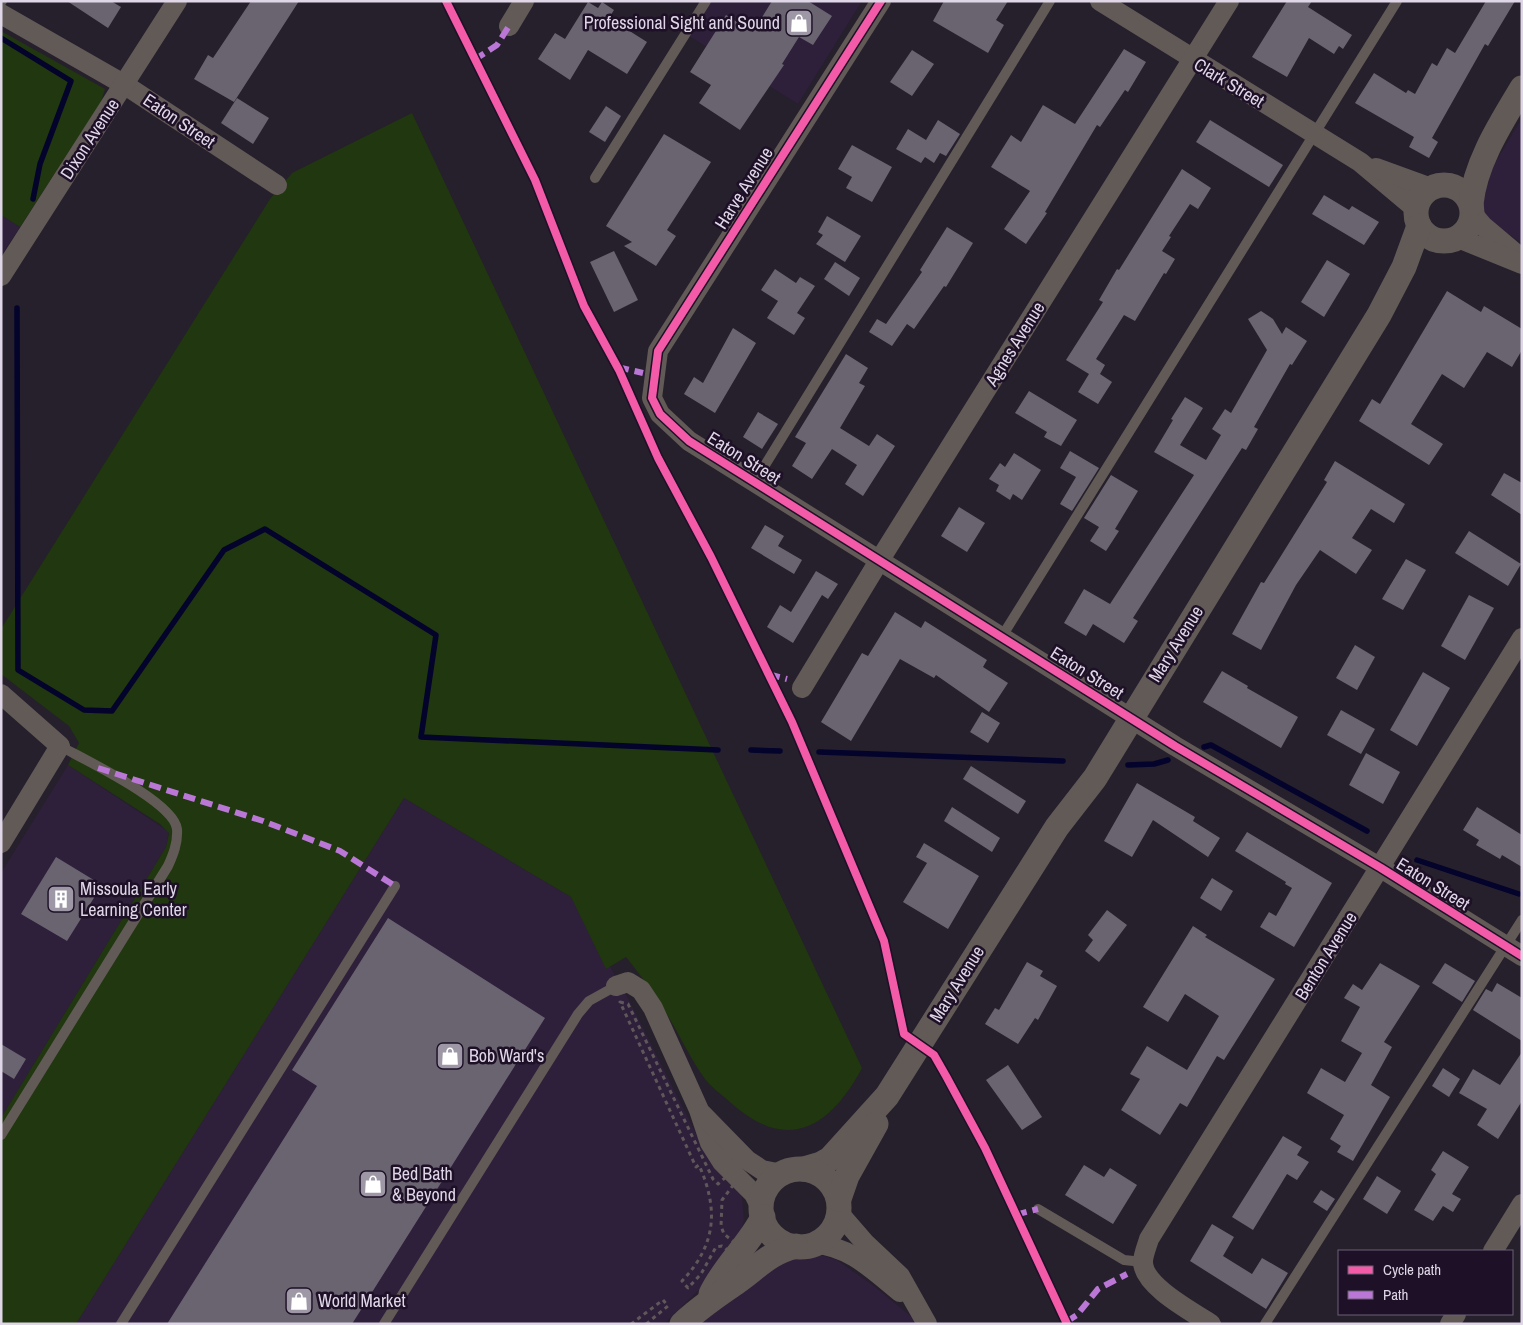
<svg xmlns="http://www.w3.org/2000/svg" width="1523" height="1325" font-family="'Archivo Narrow',sans-serif">
	<rect width="100%" height="100%" fill="#261f2c"/>
	<g fill="#2e1f3a">
		<polygon points="706,1 862,1 798,104 686,34"/>
		<polygon points="1522,118 1522,243 1483,217 1476,195"/>
		<polygon points="1,215 20,227 1,256"/>
		<polygon points="68,765 169,832 166,847 1,1118 1,873"/>
		<polygon points="404,798 571,897 629,1000 696,1134 721,1172 737,1187 742,1197 744,1221 740,1233 701,1288 664,1324 76,1324"/>
		<polygon points="811,1252 837,1260 874,1286 913,1318 917,1324 693,1324 772,1262"/>
	</g>
	<g fill="#20370f">
		<polygon points="1,31 105,89 101,102 20,227 1,215"/>
		<path d="M 412,113 L 862,1068 C 830,1128 787,1154 730,1102 C 722,1095 711,1087 705,1079 C 687,1054 675,1025 658,1000 C 648,985 637,971 626,957 L 606,969 L 571,897 L 404,798 L 76,1324 L 1,1324 L 1,1118 L 166,847 L 169,833 L 160,824 L 68,765 L 79,743 L 69,726 L 1,674 L 1,629 L 270,199 L 292,173 Z"/>
	</g>
	<g fill="none" stroke-linecap="round" stroke-linejoin="round">
		<g stroke="#03032c" stroke-width="5.5">
			<polyline points="1,38 71,81 40,164 33,199"/>
			<polyline points="17,308 18,670 84,710 112,711 224,550 265,529 436,635 421,737 718,750"/>
			<polyline points="1204,747 1211,745 1367,831"/>
			<polyline points="751,750 780,751"/>
			<polyline points="819,752 1063,761"/>
			<polyline points="1128,765 1154,764 1168,760"/>
			<polyline points="1417,860 1519,894"/>
		</g>
	</g>
	<g fill="#6a6470">
		<polygon points="67,1 111,1 121,7 108,28"/>
		<polygon points="251,1 299,1 234,102 194,79 208,55 213,58"/>
		<polygon points="772,1 808,1 832,16 813,45 799,37 782,64 784,65 740,130 699,103 711,85 690,72 726,15 753,32"/>
		<polygon points="944,1 1008,1 996,20 1004,25 988,53 933,21"/>
		<polygon points="1287,1 1312,1 1308,7 1352,35 1343,49 1339,46 1334,54 1309,38 1287,77 1252,57"/>
		<polygon points="1486,1 1515,1 1488,46 1485,44 1432,138 1438,142 1429,158 1409,147 1414,137 1355,103 1374,73 1406,93 1408,90 1415,94 1432,63 1437,66 1447,48 1455,53"/>
		<polygon points="588,2 598,8 602,2 614,10 609,18 647,42 627,74 588,50 570,80 538,59 555,33 565,39"/>
		<polygon points="1124,49 1146,62 1128,92 1125,90 1100,127 1097,125 1045,212 1047,213 1026,244 1004,229 1030,191 991,167 1011,135 1021,142 1043,105 1075,124"/>
		<polygon points="912,50 934,64 912,96 890,82"/>
		<polygon points="237,98 269,118 253,144 221,123"/>
		<polygon points="606,106 621,116 605,142 589,132"/>
		<polygon points="938,120 960,134 946,156 940,153 934,163 925,157 921,163 896,149 908,129 926,140"/>
		<polygon points="1210,120 1283,165 1269,187 1196,142"/>
		<polygon points="664,134 711,162 667,230 676,236 656,266 624,246 632,242 606,226"/>
		<polygon points="852,145 892,167 872,202 846,188 852,177 838,169"/>
		<polygon points="1182,169 1211,188 1198,209 1190,204 1169,236 1171,237 1162,251 1175,259 1166,274 1164,273 1135,321 1124,315 1096,359 1105,365 1100,374 1112,382 1098,404 1078,392 1089,374 1066,360 1103,302 1099,300 1117,269 1119,270"/>
		<polygon points="1324,195 1349,210 1352,206 1379,222 1364,245 1312,214"/>
		<polygon points="827,216 861,236 845,262 816,244 823,235 818,232"/>
		<polygon points="947,227 973,243 946,287 944,286 914,329 907,324 892,346 869,332 877,319 886,324 922,272 920,270"/>
		<polygon points="614,251 638,300 614,312 590,262"/>
		<polygon points="1327,260 1350,274 1324,317 1301,302"/>
		<polygon points="835,262 860,278 849,296 824,279"/>
		<polygon points="775,269 796,283 800,277 815,286 797,313 805,318 794,335 767,318 778,301 761,290"/>
		<polygon points="1447,291 1481,312 1484,306 1522,329 1522,350 1512,367 1487,352 1464,388 1442,374 1411,424 1443,444 1429,465 1359,421 1372,399 1380,404"/>
		<polygon points="1261,311 1273,319 1282,334 1286,327 1307,341 1292,365 1290,364 1254,427 1258,429 1246,450 1242,448 1133,618 1138,621 1124,643 1093,624 1086,636 1064,623 1084,589 1110,604 1194,475 1154,452 1173,420 1171,419 1185,397 1203,408 1180,445 1206,460 1221,435 1212,429 1225,409 1231,413 1267,350 1248,319"/>
		<polygon points="733,328 756,343 715,413 684,394 694,377 703,383"/>
		<polygon points="846,354 868,368 859,383 865,386 840,428 869,446 877,434 895,446 863,496 845,484 857,465 832,449 812,479 792,466 806,443 795,437"/>
		<polygon points="1029,391 1077,420 1061,446 1044,437 1047,432 1015,413"/>
		<polygon points="758,412 778,424 762,449 743,437"/>
		<polygon points="1070,451 1099,468 1072,511 1060,504 1076,477 1060,468"/>
		<polygon points="1014,453 1041,470 1022,500 1013,494 1010,500 996,491 999,485 989,479 1000,463 1005,467"/>
		<polygon points="1335,461 1405,504 1394,523 1371,509 1352,538 1372,550 1356,574 1320,550 1296,585 1261,650 1232,634 1261,582 1264,583 1327,482 1324,480"/>
		<polygon points="1504,473 1522,483 1522,515 1491,495"/>
		<polygon points="1111,475 1138,491 1115,529 1119,531 1106,551 1090,541 1099,527 1084,518"/>
		<polygon points="959,507 985,523 967,552 941,536"/>
		<polygon points="765,525 784,536 778,546 802,560 794,574 751,548"/>
		<polygon points="1469,531 1521,564 1508,586 1455,553"/>
		<polygon points="1406,559 1426,570 1403,610 1382,599"/>
		<polygon points="816,571 838,584 828,599 822,595 793,643 767,627 780,605 791,612"/>
		<polygon points="1469,595 1494,608 1465,660 1441,646"/>
		<polygon points="895,612 921,628 925,621 987,660 983,667 1008,683 989,712 936,675 934,678 900,659 851,741 821,722 862,653 868,656"/>
		<polygon points="1355,645 1375,657 1357,690 1336,678"/>
		<polygon points="1222,671 1248,686 1247,688 1298,717 1281,748 1203,702"/>
		<polygon points="1423,672 1450,688 1417,746 1390,730"/>
		<polygon points="1341,710 1375,729 1361,754 1327,735"/>
		<polygon points="982,712 1000,723 988,743 970,732"/>
		<polygon points="1366,753 1400,772 1383,804 1349,785"/>
		<polygon points="971,766 1026,801 1018,814 963,779"/>
		<polygon points="1137,783 1195,817 1193,821 1220,838 1208,857 1153,820 1132,857 1104,841"/>
		<polygon points="952,807 1000,838 992,852 944,821"/>
		<polygon points="1477,807 1522,835 1522,867 1502,855 1500,859 1476,845 1479,840 1463,830"/>
		<polygon points="1247,832 1332,883 1294,947 1260,927 1269,912 1276,916 1292,888 1285,884 1286,882 1235,851"/>
		<polygon points="924,843 979,876 948,929 903,902 927,863 916,857"/>
		<polygon points="56,857 102,885 67,941 21,914"/>
		<polygon points="1212,878 1233,891 1221,911 1200,898"/>
		<polygon points="1107,910 1127,925 1099,962 1085,951 1093,940 1088,935"/>
		<polygon points="388,918 545,1018 352,1324 167,1324 317,1086 292,1070"/>
		<polygon points="1193,926 1207,935 1205,937 1275,979 1224,1060 1217,1056 1187,1107 1180,1103 1160,1135 1121,1110 1140,1079 1130,1074 1147,1046 1187,1070 1219,1016 1185,994 1168,1022 1143,1007"/>
		<polygon points="1027,962 1043,971 1040,976 1057,986 1038,1020 1035,1018 1018,1044 985,1024 995,1008 999,1010"/>
		<polygon points="1380,963 1420,986 1384,1042 1392,1047 1371,1085 1390,1097 1353,1161 1337,1152 1341,1146 1330,1139 1344,1115 1307,1093 1321,1068 1345,1082 1362,1053 1341,1041 1360,1007 1344,998 1353,984 1362,990"/>
		<polygon points="1445,963 1475,981 1462,1002 1432,983"/>
		<polygon points="1497,983 1522,998 1522,1041 1473,1010 1486,989 1492,992"/>
		<polygon points="1,1044 26,1059 14,1079 1,1071"/>
		<polygon points="1522,1052 1522,1101 1498,1139 1477,1125 1487,1109 1459,1093 1473,1069 1500,1085"/>
		<polygon points="1008,1065 1042,1117 1022,1130 986,1080"/>
		<polygon points="1443,1068 1460,1079 1449,1097 1432,1086"/>
		<polygon points="1283,1136 1302,1147 1297,1155 1309,1162 1297,1180 1287,1174 1253,1230 1232,1217"/>
		<polygon points="1443,1151 1469,1167 1452,1194 1461,1199 1453,1212 1443,1206 1433,1221 1414,1210 1436,1174 1431,1170"/>
		<polygon points="1084,1165 1104,1177 1110,1168 1137,1185 1113,1224 1065,1195"/>
		<polygon points="1377,1176 1401,1191 1387,1214 1363,1199"/>
		<polygon points="1321,1190 1335,1199 1327,1211 1313,1202"/>
		<polygon points="1212,1224 1234,1237 1223,1256 1252,1274 1262,1258 1288,1273 1266,1309 1190,1261"/>
	</g>
	<g fill="none" stroke-linecap="round" stroke-linejoin="round">
		<g stroke="#5f585a" stroke-width="3" stroke-dasharray="4 4" stroke-linecap="butt">
			<path d="M 620,1002 L 628,1004 L 713,1179 L 718,1184 L 726,1177 L 734,1184 L 722,1200 L 721,1226 L 724,1234 L 735,1243 L 730,1252 L 722,1246 L 716,1247 L 701,1274 L 688,1288 L 682,1281 C 716,1245 719,1210 699,1165 L 696,1167 Z"/>
			<polyline points="631,1324 663,1300 668,1306 646,1324"/>
		</g>
		<g stroke="#625a56" stroke-width="10">
			<polyline points="1,2 2,1"/>
			<polyline points="595,178 706,1"/>
			<polyline points="754,483 1050,1"/>
			<polyline points="1001,638 1397,1"/>
			<path d="M 1,1135 L 168,866 C 173,855 178,843 177,829 C 174,802 85,760 60,746"/>
			<polyline points="1038,1209 1124,1260 1143,1262"/>
			<polyline points="121,1324 395,886"/>
			<polyline points="384,1324 578,1014 589,1001 616,986"/>
			<polyline points="1265,1324 1522,920"/>
		</g>
		<g stroke="#625a56" stroke-width="20">
			<polyline points="881,1 658,351 652,398 660,414 689,441 1175,746 1381,868 1522,956"/>
			<polyline points="1100,1 1360,162 1416,209"/>
			<polyline points="1,14 125,85 277,185"/>
			<polyline points="509,26 524,1"/>
			<polyline points="1376,168 1431,188"/>
			<polyline points="1472,213 1483,226 1515,253"/>
			<polyline points="1458,238 1522,264"/>
			<polyline points="1,276 177,1"/>
			<polyline points="802,688 879,561 1229,1"/>
			<polyline points="1,694 60,746 1,843"/>
			<polyline points="616,986 628,982 641,990 653,1008 699,1110 710,1143 722,1162 754,1194 762,1210"/>
			<polyline points="702,1114 747,1160 762,1170 782,1174"/>
			<polyline points="839,1213 865,1243 900,1276 927,1324"/>
			<path d="M 815,1244 C 850,1246 874,1271 900,1292"/>
			<polyline points="1493,1251 1522,1204"/>
			<path d="M 1211,1324 C 1193,1312 1143,1286 1143,1262 C 1143,1255 1147,1246 1149,1239 L 1522,638"/>
			<polyline points="1450,1324 1456,1314"/>
		</g>
		<g stroke="#625a56" stroke-width="25">
			<circle cx="1444" cy="213" r="28"/>
			<path d="M 1471,204 C 1475,163 1501,123 1522,88"/>
			<polyline points="804,1169 821,1164 830,1159 887,1096 1057,827 1095,778 1379,315 1404,267 1419,226"/>
			<circle cx="800" cy="1208" r="39"/>
			<polyline points="839,1199 847,1176 876,1124"/>
			<path d="M 711,1294 C 724,1266 749,1245 763,1217"/>
			<path d="M 682,1324 C 700,1307 717,1296 737,1282 C 760,1266 767,1254 796,1246"/>
		</g>
		<g stroke="#ba77d6" stroke-width="6" stroke-dasharray="12 6" stroke-linecap="butt">
			<polyline points="474,60 497,45 509,26"/>
			<polyline points="617,367 643,373"/>
			<polyline points="768,674 787,679"/>
			<polyline points="98,768 263,821 340,851 395,886"/>
			<polyline points="1015,1215 1038,1209"/>
			<polyline points="1066,1322 1077,1315 1098,1289 1127,1274"/>
		</g>
		<g stroke="#1d1027" stroke-width="11">
			<g id="cycleway">
				<polyline points="446,1 535,180 584,306 619,370 658,458 711,557 792,722 884,941 904,1034 934,1055 946,1076 985,1148 1067,1324"/>
				<polyline points="881,1 658,351 652,398 660,414 689,441 1175,746 1381,868 1522,956"/>
			</g>
		</g>
		<use href="#cycleway" stroke="#f35aa7" stroke-width="8"/>
	</g>
	<defs>
		<g id="shop-square" transform="scale(1.4375)"><rect x="-9" y="-9" width="18" height="18" rx="4" fill="#9e97a6" stroke="#1d1027"/><path d="M-5-2.5h2.3a2.7 3.5 0 0 1 5.4 0H5L5.5 6h-11ZM-1.5-2.5h3a1.5 2.3 0 0 0-3 0Z" fill="#fff"/></g>
		<g id="building-square" transform="scale(1.4375)"><rect x="-9" y="-9" width="18" height="18" rx="4" fill="#9e97a6" stroke="#1d1027"/><path d="M-4-6H4V6H1V3H-1V6H-4ZM-2.5-4.3h1.7v1.8h-1.7ZM.8-4.3h1.7v1.8H.8ZM-2.5-1h1.7V.8h-1.7ZM.8-1h1.7V.8H.8Z" fill="#fff"/></g>
	</defs>
	<g fill-rule="evenodd">
		<use href="#shop-square" x="799" y="23"/>
		<use href="#building-square" x="61" y="899"/>
		<use href="#shop-square" x="450" y="1056"/>
		<use href="#shop-square" x="373" y="1184"/>
		<use href="#shop-square" x="299" y="1301"/>
	</g>
	<g text-anchor="middle" stroke-width="5" stroke-linejoin="round" paint-order="stroke">
		<g font-size="18" fill="#dfd7e7" stroke="#1d1027" text-anchor="start">
			<text x="780" y="29" text-anchor="end">Professional Sight and Sound</text>
			<text x="80" y="895">Missoula Early<tspan x="80" dy="21">Learning Center</tspan></text>
			<text x="469" y="1062">Bob Ward's</text>
			<text x="392" y="1180">Bed Bath<tspan x="392" dy="21">&amp; Beyond</tspan></text>
			<text x="318" y="1307">World Market</text>
		</g>
		<g font-size="18" fill="#dfd7e7" stroke="#1d1027">
			<text transform="translate(1229 83) rotate(31)" y="6">Clark Street</text>
			<text transform="translate(179 121) rotate(34)" y="6">Eaton Street</text>
			<text transform="translate(90 139) rotate(-57)" y="6">Dixon Avenue</text>
			<text transform="translate(744 188) rotate(-58)" y="6">Harve Avenue</text>
			<text transform="translate(1015 344) rotate(-58)" y="6">Agnes Avenue</text>
			<text transform="translate(744 458) rotate(32)" y="6">Eaton Street</text>
			<text transform="translate(1176 644) rotate(-58)" y="6">Mary Avenue</text>
			<text transform="translate(1087 673) rotate(32)" y="6">Eaton Street</text>
			<text transform="translate(1433 884) rotate(32)" y="6">Eaton Street</text>
			<text transform="translate(1326 956) rotate(-58)" y="6">Benton Avenue</text>
			<text transform="translate(957 984) rotate(-58)" y="6">Mary Avenue</text>
		</g>
	</g>
	<rect width="1523" height="1325" fill="none" stroke="#dfd7e7" stroke-width="5"/>
	<rect x="1338" y="1250" width="175" height="65" fill="#1d1027" stroke="#6b6074"/>
	<rect x="1348" y="1266" width="25" height="8" fill="#f35aa7" stroke="#6b6074"/>
	<text x="1383" y="1275" font-size="15" fill="#dfd7e7">Cycle path</text>
	<rect x="1348" y="1291" width="25" height="8" fill="#ba77d6" stroke="#6b6074"/>
	<text x="1383" y="1300" font-size="15" fill="#dfd7e7">Path</text>
</svg>
